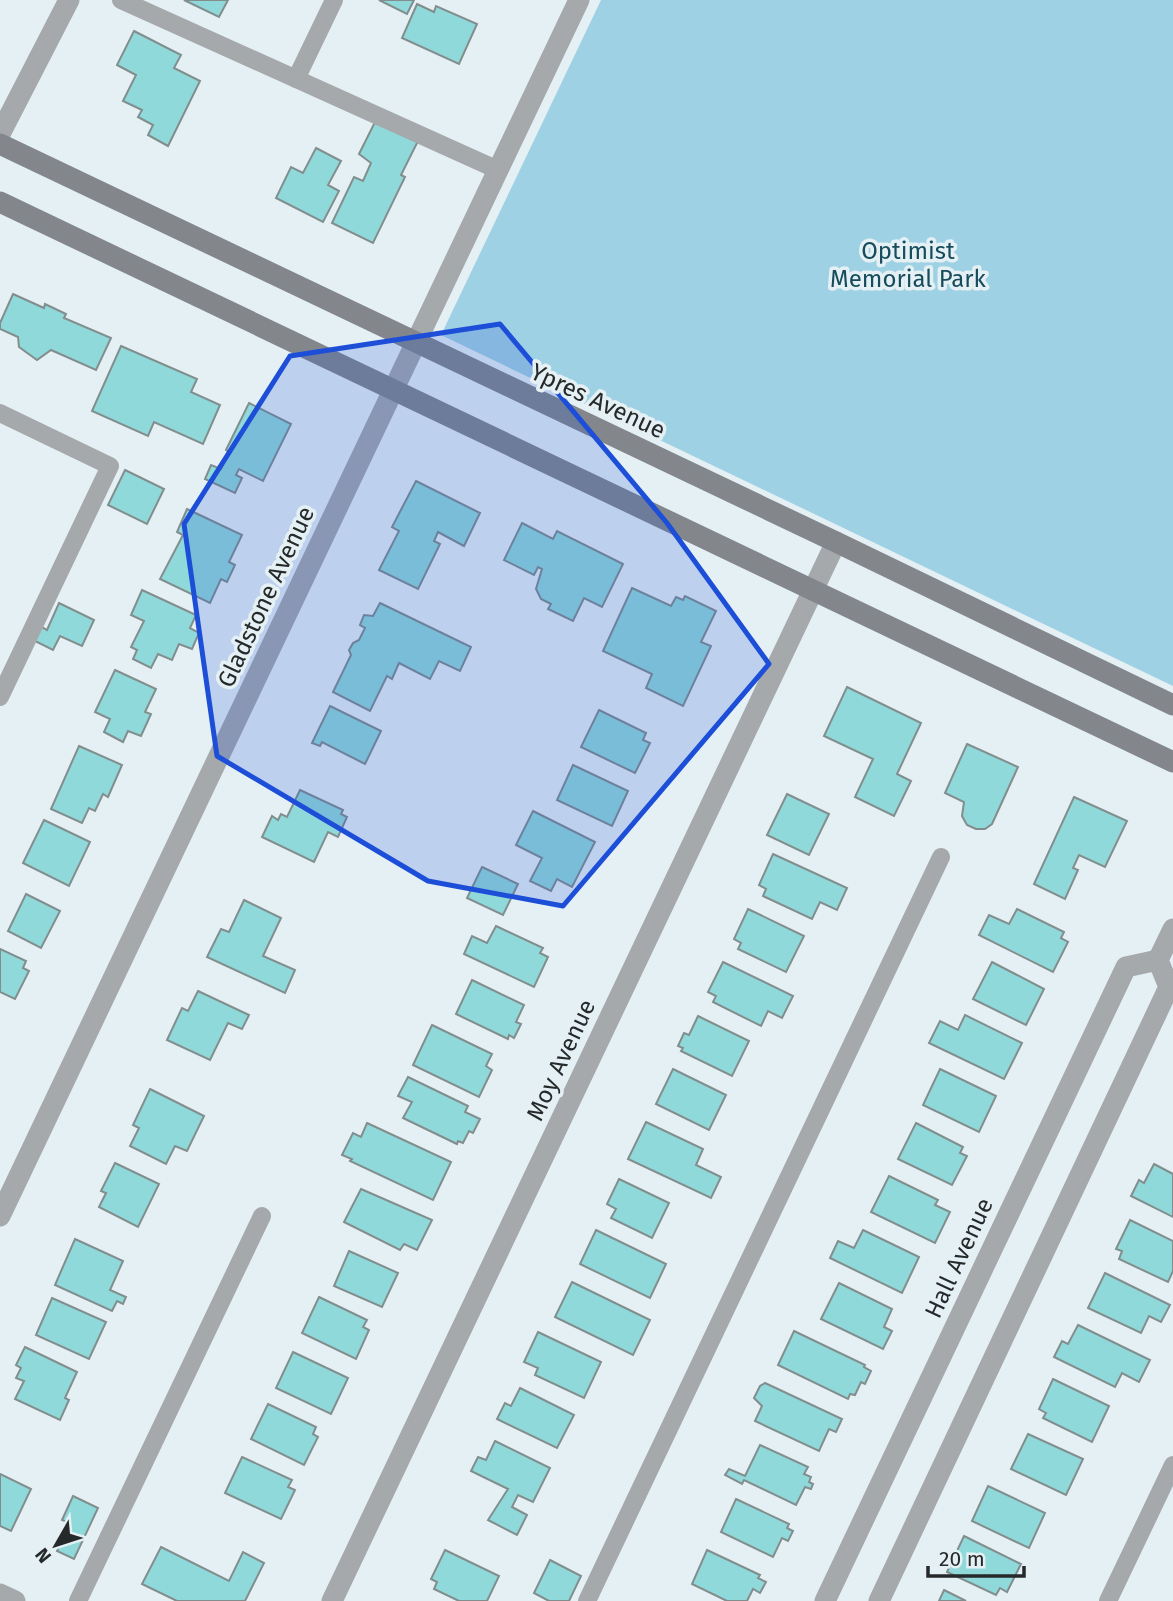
<svg xmlns="http://www.w3.org/2000/svg" width="1173" height="1601" font-family="'Fira Sans',sans-serif">
	<rect width="100%" height="100%" fill="#e5f0f4"/>
	<polygon fill="#9fd1e4" points="601,0 1173,0 1173,686 441,335"/>
	<g fill="#90d9da" stroke="#828e8e" stroke-width="2">
		<polygon points="184,0 228,0 219,17"/>
		<polygon points="379,0 414,0 407,14"/>
		<polygon points="417,4 434,12 436,6 477,24 459,64 402,38"/>
		<polygon points="134,31 181,55 174,68 200,81 168,146 148,135 153,125 138,117 142,110 123,101 136,75 117,65"/>
		<polygon points="376,120 418,141 401,175 405,177 373,243 332,223 354,177 363,181 371,163 359,154"/>
		<polygon points="316,148 341,161 328,185 339,191 323,222 276,198 291,167 303,173"/>
		<polygon points="13,294 44,308 45,304 66,314 64,318 111,338 96,370 51,350 37,360 19,347 18,337 0,329 0,323"/>
		<polygon points="121,346 197,379 191,392 220,405 203,444 154,422 148,436 92,411"/>
		<polygon points="249,403 291,424 263,481 239,469 236,475 242,478 235,493 205,479 211,465 221,469 229,452 226,450"/>
		<polygon points="125,470 164,489 147,524 108,505"/>
		<polygon points="416,481 480,513 464,546 438,532 434,541 440,544 418,589 379,570 399,531 392,527"/>
		<polygon points="187,509 242,535 229,562 235,565 227,582 221,579 210,603 160,579 183,535 177,532"/>
		<polygon points="522,523 553,539 557,531 623,564 602,607 584,598 573,621 548,609 551,604 541,599 536,589 542,569 538,567 534,575 504,560"/>
		<polygon points="632,588 671,606 676,597 683,600 685,596 716,611 701,642 711,646 683,706 646,688 652,674 603,651"/>
		<polygon points="142,590 196,615 190,628 199,633 192,649 179,644 172,660 158,654 151,668 133,659 137,650 131,647 144,621 131,615"/>
		<polygon points="59,603 94,620 82,646 60,636 53,650 33,640 40,626 47,630"/>
		<polygon points="380,603 471,647 460,671 439,661 430,679 399,663 392,679 387,676 370,711 333,692 351,655 349,650 353,643 359,640 365,628 360,625 364,615 373,616"/>
		<polygon points="115,670 156,689 145,712 151,714 141,736 128,731 123,742 104,732 110,719 95,712"/>
		<polygon points="847,687 921,723 897,774 911,781 894,816 855,797 873,759 824,736"/>
		<polygon points="330,706 381,731 365,764 322,742 320,746 312,743"/>
		<polygon points="599,710 646,733 643,740 650,743 635,773 581,747"/>
		<polygon points="967,744 1018,767 992,824 985,829 976,829 967,825 962,816 964,802 945,793"/>
		<polygon points="79,746 122,765 108,797 103,794 95,811 89,808 82,823 51,809"/>
		<polygon points="573,765 628,791 612,826 557,800"/>
		<polygon points="300,790 343,810 341,814 347,817 338,837 328,832 314,862 262,837 272,816 278,820 281,814 287,817"/>
		<polygon points="787,794 829,814 809,855 767,835"/>
		<polygon points="1074,797 1127,821 1105,867 1079,855 1073,868 1078,870 1065,899 1034,884"/>
		<polygon points="533,811 595,842 572,887 557,879 551,891 530,881 542,858 516,845"/>
		<polygon points="44,820 90,842 69,886 23,863"/>
		<polygon points="773,854 847,888 837,910 820,902 812,919 763,896 766,889 759,885"/>
		<polygon points="482,867 518,884 503,915 467,898"/>
		<polygon points="26,894 60,911 41,948 8,931"/>
		<polygon points="244,900 281,918 263,956 295,970 285,993 207,957 221,929 229,932"/>
		<polygon points="748,909 804,936 786,972 738,949 741,943 734,939"/>
		<polygon points="1017,909 1064,932 1061,938 1068,942 1053,972 979,935 989,915 1009,924"/>
		<polygon points="496,926 543,948 540,953 548,957 534,987 464,954 472,936 487,943"/>
		<polygon points="0,949 26,961 23,968 29,971 15,999 0,992"/>
		<polygon points="723,962 793,996 782,1018 768,1011 761,1026 713,1002 716,996 708,992"/>
		<polygon points="992,962 1044,989 1026,1025 973,999"/>
		<polygon points="472,980 524,1005 516,1022 521,1024 514,1038 509,1035 508,1039 456,1014"/>
		<polygon points="198,991 249,1015 242,1029 228,1023 210,1060 167,1040 182,1008 188,1011"/>
		<polygon points="965,1015 1022,1043 1004,1079 929,1043 940,1021 958,1030"/>
		<polygon points="698,1016 749,1041 732,1076 681,1051 683,1048 678,1046 684,1033 689,1035"/>
		<polygon points="432,1025 492,1054 486,1066 492,1070 479,1097 413,1065"/>
		<polygon points="673,1069 726,1095 709,1130 656,1104"/>
		<polygon points="940,1069 996,1096 979,1132 923,1105"/>
		<polygon points="408,1077 468,1106 465,1112 480,1119 473,1133 469,1131 463,1143 458,1141 457,1144 403,1118 412,1102 398,1096"/>
		<polygon points="150,1089 204,1116 187,1151 175,1146 166,1164 130,1146 139,1128 133,1125"/>
		<polygon points="646,1122 703,1149 696,1165 721,1177 711,1198 628,1159"/>
		<polygon points="367,1123 451,1162 433,1200 350,1161 352,1159 342,1155 353,1133 361,1137"/>
		<polygon points="916,1123 963,1147 960,1153 967,1156 952,1185 898,1159"/>
		<polygon points="115,1163 159,1184 138,1227 99,1207 106,1193 101,1191"/>
		<polygon points="1154,1164 1173,1174 1173,1217 1131,1196 1139,1180 1144,1183"/>
		<polygon points="889,1176 938,1200 935,1205 950,1212 935,1243 871,1212"/>
		<polygon points="619,1179 669,1203 652,1238 611,1218 616,1209 607,1204"/>
		<polygon points="361,1189 432,1220 417,1250 404,1244 400,1250 344,1222"/>
		<polygon points="1130,1220 1173,1241 1173,1271 1168,1282 1119,1259 1122,1251 1116,1249"/>
		<polygon points="596,1230 666,1264 650,1298 580,1264"/>
		<polygon points="863,1230 919,1257 902,1293 830,1258 838,1241 854,1248"/>
		<polygon points="75,1239 123,1261 110,1290 126,1297 123,1304 117,1301 112,1311 55,1285"/>
		<polygon points="349,1251 398,1273 382,1307 334,1286"/>
		<polygon points="1105,1273 1170,1305 1161,1322 1149,1316 1141,1333 1088,1308"/>
		<polygon points="572,1282 650,1320 633,1355 555,1317"/>
		<polygon points="839,1283 892,1309 884,1327 892,1331 883,1349 821,1319"/>
		<polygon points="319,1297 367,1320 363,1327 369,1330 356,1359 302,1333"/>
		<polygon points="52,1298 106,1322 89,1359 36,1335"/>
		<polygon points="1078,1325 1150,1360 1139,1382 1122,1373 1115,1387 1054,1357 1062,1341 1068,1344"/>
		<polygon points="794,1331 865,1365 864,1367 871,1371 865,1384 861,1382 855,1395 850,1394 848,1399 778,1365"/>
		<polygon points="538,1332 601,1362 584,1398 535,1375 538,1368 524,1362"/>
		<polygon points="25,1347 77,1372 65,1398 69,1400 60,1420 15,1399 24,1381 16,1378 21,1368 16,1365"/>
		<polygon points="293,1352 348,1378 331,1414 276,1388"/>
		<polygon points="1053,1379 1109,1406 1092,1442 1043,1418 1046,1413 1039,1409"/>
		<polygon points="765,1383 842,1419 836,1432 829,1429 819,1451 755,1421 762,1406 754,1398 760,1386"/>
		<polygon points="520,1388 574,1415 557,1448 497,1419 505,1403 511,1406"/>
		<polygon points="268,1404 316,1427 313,1434 318,1437 304,1465 251,1439"/>
		<polygon points="1028,1434 1083,1459 1066,1495 1011,1469"/>
		<polygon points="495,1441 550,1468 533,1502 518,1495 512,1507 527,1515 517,1535 488,1520 508,1489 471,1471 478,1457 486,1460"/>
		<polygon points="760,1445 808,1467 804,1474 811,1477 809,1482 813,1484 811,1489 805,1487 796,1505 744,1480 742,1484 725,1475 729,1469 745,1476"/>
		<polygon points="242,1457 292,1480 288,1487 295,1490 281,1519 225,1493"/>
		<polygon points="0,1474 31,1489 11,1531 0,1526"/>
		<polygon points="988,1486 1045,1513 1029,1548 972,1521"/>
		<polygon points="73,1496 98,1508 74,1559 57,1551 70,1523 62,1520"/>
		<polygon points="736,1499 789,1524 787,1528 793,1531 788,1541 782,1538 773,1557 721,1532"/>
		<polygon points="964,1536 1021,1564 1007,1592 1000,1588 996,1595 947,1572"/>
		<polygon points="161,1547 229,1581 243,1552 264,1563 245,1601 177,1601 142,1584"/>
		<polygon points="445,1550 499,1576 487,1601 459,1601 434,1589 437,1582 431,1579"/>
		<polygon points="707,1550 760,1575 758,1578 766,1582 760,1593 753,1589 747,1601 727,1601 692,1584"/>
		<polygon points="550,1560 581,1576 569,1601 549,1601 534,1593"/>
		<polygon points="944,1590 966,1601 939,1601"/>
	</g>
	<g fill="none" stroke-linecap="round" stroke-linejoin="round">
		<g stroke="#a6a9ac" stroke-width="18">
			<polyline points="121,0 498,170"/>
			<polyline points="296,79 334,0"/>
			<polyline points="0,413 110,466 0,697"/>
			<polyline points="78,1601 262,1216"/>
			<polyline points="587,1601 941,857"/>
			<polyline points="1108,1601 1173,1465"/>
		</g>
		<g stroke="#a6a9ac" stroke-width="21">
			<polyline points="0,134 69,0"/>
			<polyline points="0,1216 579,0"/>
			<polyline points="0,1594 15,1601"/>
			<polyline points="332,1601 836,542"/>
			<polyline points="825,1601 1126,967 1158,960"/>
			<polyline points="879,1601 1169,987 1158,960 1173,929"/>
		</g>
		<g stroke="#83878c" stroke-width="21">
			<polyline points="0,144 836,542 1173,705"/>
			<polyline points="0,202 1173,762"/>
		</g>
	</g>
	<path fill="#1d4ed8" fill-opacity="0.2" stroke="#1d4ed8" stroke-width="5" stroke-linejoin="round" d="M 500,324 L 667,523 L 769,664 L 563,906 L 428,881 L 217,756 L 184,524 L 290,356 Z"/>
	<g text-anchor="middle" stroke-width="7" stroke-linejoin="round" paint-order="stroke">
		<g font-size="24" fill="#164c5c" stroke="#e5f0f4">
			<text x="908" y="259">Optimist<tspan x="908" dy="28">Memorial Park</tspan></text>
		</g>
		<g font-size="24" fill="#25292a" stroke="#e5f0f4">
			<text transform="translate(598 401) rotate(25)" y="8">Ypres Avenue</text>
			<text transform="translate(266 597) rotate(-65)" y="8">Gladstone Avenue</text>
			<text transform="translate(561 1060) rotate(-65)" y="8">Moy Avenue</text>
			<text transform="translate(959 1258) rotate(-65)" y="8">Hall Avenue</text>
		</g>
	</g>
	<g transform="translate(56 1545) rotate(231)" stroke="#e5f0f4" stroke-width="5" paint-order="stroke">
	<path d="M0-5L12 26L0 18L-12 26Z" fill="#25292a"/>
	<text y="-10" font-size="19" font-weight="bold" text-anchor="middle" fill="#25292a">N</text>
	</g>
	<path d="M928 1566v10h96v-10" fill="none" stroke="#25292a" stroke-width="3.5"/>
	<text x="939" y="1566" font-size="21" fill="#25292a" stroke="#e5f0f4" stroke-width="5" paint-order="stroke">20 m</text>
</svg>
